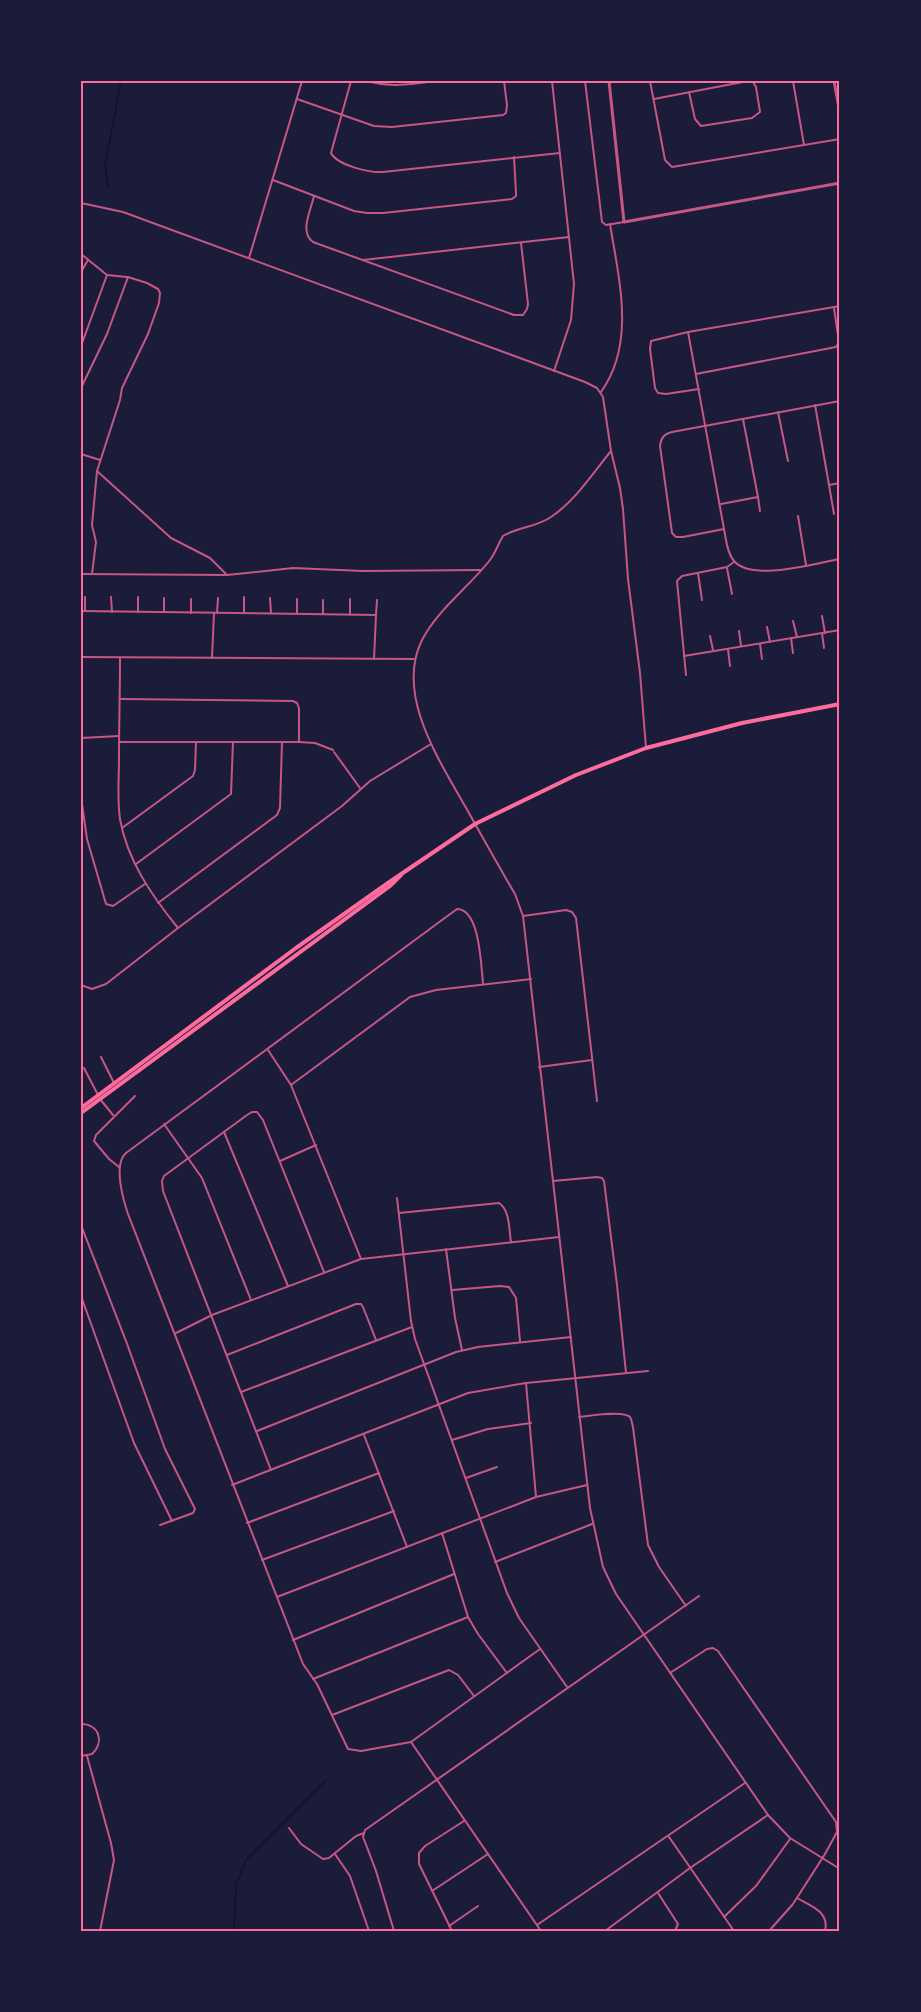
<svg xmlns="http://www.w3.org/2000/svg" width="921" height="2012" font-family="'DejaVu Sans',sans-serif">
	<rect width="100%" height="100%" fill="#1b1b3a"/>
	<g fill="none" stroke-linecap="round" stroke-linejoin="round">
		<g stroke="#12122b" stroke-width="1.5">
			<polyline points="108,186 105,166 121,81"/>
			<polyline points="234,1931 236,1884 247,1859 326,1780"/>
		</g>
		<g stroke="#c65784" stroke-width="2">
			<path d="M 351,81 L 331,153 C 337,165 369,173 383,172 L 560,153"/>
			<path d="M 368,81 C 391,88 413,84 436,81"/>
			<polyline points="552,81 574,284 571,320 554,371"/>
			<polyline points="585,81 602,222 606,225 624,222"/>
			<polyline points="650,81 665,160 672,167 840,139"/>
			<polyline points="793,81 804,145"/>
			<polyline points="81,89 82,85"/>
			<polyline points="297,99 374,126 392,127 503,115 506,113 507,105 504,81"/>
			<polyline points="654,99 748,81 753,82 756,87 760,112 752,118 701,126 695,119 689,92"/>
			<polyline points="273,180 354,211 367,213 383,213 512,199 516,196 516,193 514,157"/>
			<path d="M 314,196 C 311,210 299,232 313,242 L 514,315 L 523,315 L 527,309 L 528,304 L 521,243"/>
			<polyline points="81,203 123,212 585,382 597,388 603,397 611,451 620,488 623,509 628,579 640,673 646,748"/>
			<polyline points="81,254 107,275 127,277"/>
			<polyline points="249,258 302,81"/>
			<polyline points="363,260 569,237"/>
			<polyline points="81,272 88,260"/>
			<path d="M 688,332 L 724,529 C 726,539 727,553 734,561 C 752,582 815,563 840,559"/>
			<polyline points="81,346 107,275"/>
			<polyline points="696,374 836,347 839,342 834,308"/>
			<polyline points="81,388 107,334 128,277 147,283 158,289 160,293 159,303 148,334 122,388 120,400 97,471 171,538 210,558 227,575"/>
			<polyline points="699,389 666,394 658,393 655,388 650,349 651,341 688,332 840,306"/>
			<path d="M 601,392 C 636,343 619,280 610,224"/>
			<polyline points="815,405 829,485 840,483"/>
			<polyline points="778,412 788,461"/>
			<path d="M 611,451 C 593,473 575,501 551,517 C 537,527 518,527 503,536 C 498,544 496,552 490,560 C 469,587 438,609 422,640 C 395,694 439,760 465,806 C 482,836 498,865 515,894 L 523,916 L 590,1508 L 603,1567 L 616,1594 L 768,1815 L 790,1838 L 840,1869"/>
			<polyline points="81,454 100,460"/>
			<polyline points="829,485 834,514"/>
			<polyline points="758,497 760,511"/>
			<polyline points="721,504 758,497 743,419"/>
			<polyline points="798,516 806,565"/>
			<path d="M 724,529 L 683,537 L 676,537 L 672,533 L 660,446 C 661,438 664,434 672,432 L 840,401"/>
			<polyline points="727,568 732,594"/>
			<polyline points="698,573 702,600"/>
			<polyline points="81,574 227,575 293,568 363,571 481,570"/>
			<polyline points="92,574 96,542 92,525 97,471"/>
			<polyline points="111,597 112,612"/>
			<polyline points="138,597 138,612"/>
			<polyline points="244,597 244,613"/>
			<polyline points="164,598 164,612"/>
			<polyline points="270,598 271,613"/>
			<polyline points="323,600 323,614"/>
			<polyline points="81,611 376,615 374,659"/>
			<polyline points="85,611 85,597"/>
			<polyline points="191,613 191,599"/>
			<polyline points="217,613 218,598"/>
			<polyline points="297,613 297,599"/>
			<polyline points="350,614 350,599"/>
			<polyline points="376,615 377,600"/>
			<polyline points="822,616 825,633"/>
			<polyline points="793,621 797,637"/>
			<polyline points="767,627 770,642"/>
			<polyline points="739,631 741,646"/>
			<polyline points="822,633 824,648"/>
			<polyline points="710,636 713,650"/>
			<polyline points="791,638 793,653"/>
			<polyline points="760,644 762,659"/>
			<polyline points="728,649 730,666"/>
			<polyline points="684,656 840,630"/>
			<polyline points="81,657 414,659"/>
			<path d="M 120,658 C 120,692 119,725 119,759 C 119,779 117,799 120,819 C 127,860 152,896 178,928"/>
			<polyline points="212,658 214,613"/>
			<polyline points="686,675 677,581 682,576 727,567 734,562"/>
			<polyline points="121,699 293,701 297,703 299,708 299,742"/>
			<polyline points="81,738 119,736"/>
			<polyline points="119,742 299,742 315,743 333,750"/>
			<polyline points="334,752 360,788"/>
			<polyline points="81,797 87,839 106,904 113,906 145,884"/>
			<polyline points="122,828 193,776 195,770 196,742"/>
			<polyline points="136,864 231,794 233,742"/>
			<polyline points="158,903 277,815 280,808 282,742"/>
			<polyline points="523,916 566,910 572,912 576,918 597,1101"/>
			<path d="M 483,983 C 481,966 480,909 457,909 L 126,1153 C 113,1164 123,1199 128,1214 L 303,1664 L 317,1684 L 348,1749 L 361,1751 L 411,1742 L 540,1649"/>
			<polyline points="81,985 92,989 106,984 178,928 342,806 370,781 431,744"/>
			<polyline points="268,1050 291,1085 361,1259"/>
			<polyline points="101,1057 114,1083"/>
			<polyline points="539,1067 592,1060"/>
			<polyline points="84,1068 98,1095"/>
			<polyline points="291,1085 410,997 436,990 531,979"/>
			<polyline points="100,1099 113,1115"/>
			<polyline points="164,1124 202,1178 251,1300"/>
			<polyline points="224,1132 288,1286"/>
			<polyline points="280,1161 316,1145"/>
			<polyline points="119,1167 109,1159 94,1141 96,1135 135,1096"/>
			<polyline points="553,1181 597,1177 602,1178 604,1181 617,1285 626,1373"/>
			<polyline points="397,1198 411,1321 415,1339 507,1593 519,1618 567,1687"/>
			<path d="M 399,1213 L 499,1203 C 510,1210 509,1230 511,1242"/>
			<polyline points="81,1225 126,1341 165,1449 195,1509 193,1513 160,1525"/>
			<polyline points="446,1249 455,1318 462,1350"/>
			<polyline points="452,1290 500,1286 509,1287 516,1298 520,1341"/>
			<polyline points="81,1296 134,1443 172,1521"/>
			<polyline points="176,1333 212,1315 361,1259 559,1237"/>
			<polyline points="227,1355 356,1304 361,1304 363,1307 376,1340"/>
			<polyline points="526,1383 536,1497"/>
			<polyline points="241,1392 412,1327"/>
			<path d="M 579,1417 C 589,1416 623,1410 630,1417 C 632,1420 632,1424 633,1427 L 648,1545 L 659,1567 L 686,1606"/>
			<polyline points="257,1431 456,1352 478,1347 571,1337"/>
			<polyline points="364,1435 407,1547"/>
			<polyline points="452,1440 488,1429 531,1423"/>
			<polyline points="271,1470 163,1191 162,1181 164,1176 247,1115 252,1112 257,1112 263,1120 324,1272"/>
			<polyline points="466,1478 497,1467"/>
			<polyline points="232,1485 468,1393 526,1383 648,1371"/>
			<polyline points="247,1523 379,1473"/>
			<polyline points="442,1533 468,1617 478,1634 507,1673"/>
			<polyline points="262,1560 394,1511"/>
			<polyline points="495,1562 592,1524"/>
			<polyline points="277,1597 536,1497 587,1485"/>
			<polyline points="293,1640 454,1574"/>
			<polyline points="670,1673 707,1649 713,1648 718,1651 836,1822 837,1832 825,1854 793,1904 769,1931"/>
			<polyline points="313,1679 468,1617"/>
			<polyline points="332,1715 449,1670 458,1675 474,1696"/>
			<path d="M 81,1724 C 99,1724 105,1742 92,1754 L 81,1756"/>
			<polyline points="411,1742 541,1931"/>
			<polyline points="87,1756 111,1843 114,1860 100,1931"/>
			<polyline points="289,1828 301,1844 323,1859 329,1858 356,1836 364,1833"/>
			<polyline points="669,1837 734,1931"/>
			<polyline points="335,1854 350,1876 369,1931"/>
			<polyline points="432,1891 488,1854"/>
			<polyline points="658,1893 678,1924 675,1931"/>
			<path d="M 797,1898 C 811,1906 830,1912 825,1931"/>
			<polyline points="724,1917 756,1886 790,1839"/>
			<polyline points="537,1925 745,1783"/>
			<polyline points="449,1926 478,1906"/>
			<polyline points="282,1931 318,1931"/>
			<polyline points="394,1931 376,1871 365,1842 363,1837 365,1830 699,1596"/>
			<polyline points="452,1931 419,1864 419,1853 425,1846 464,1821"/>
			<polyline points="605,1931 690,1868 768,1815"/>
		</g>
		<g stroke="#c65784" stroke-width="3">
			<polyline points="609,81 624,222 840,183"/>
			<polyline points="834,81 840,113"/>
		</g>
		<g stroke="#ff6b9d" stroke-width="4">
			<polyline points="81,1108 296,948 388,883 475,824 576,775 646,748 742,723 840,704"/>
			<polyline points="81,1113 390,886 401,875"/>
		</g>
	</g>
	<rect width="921" height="2012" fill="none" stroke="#1b1b3a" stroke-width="165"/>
	<rect x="82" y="82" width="756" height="1848" fill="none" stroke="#ff6b9d" stroke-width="2"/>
</svg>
